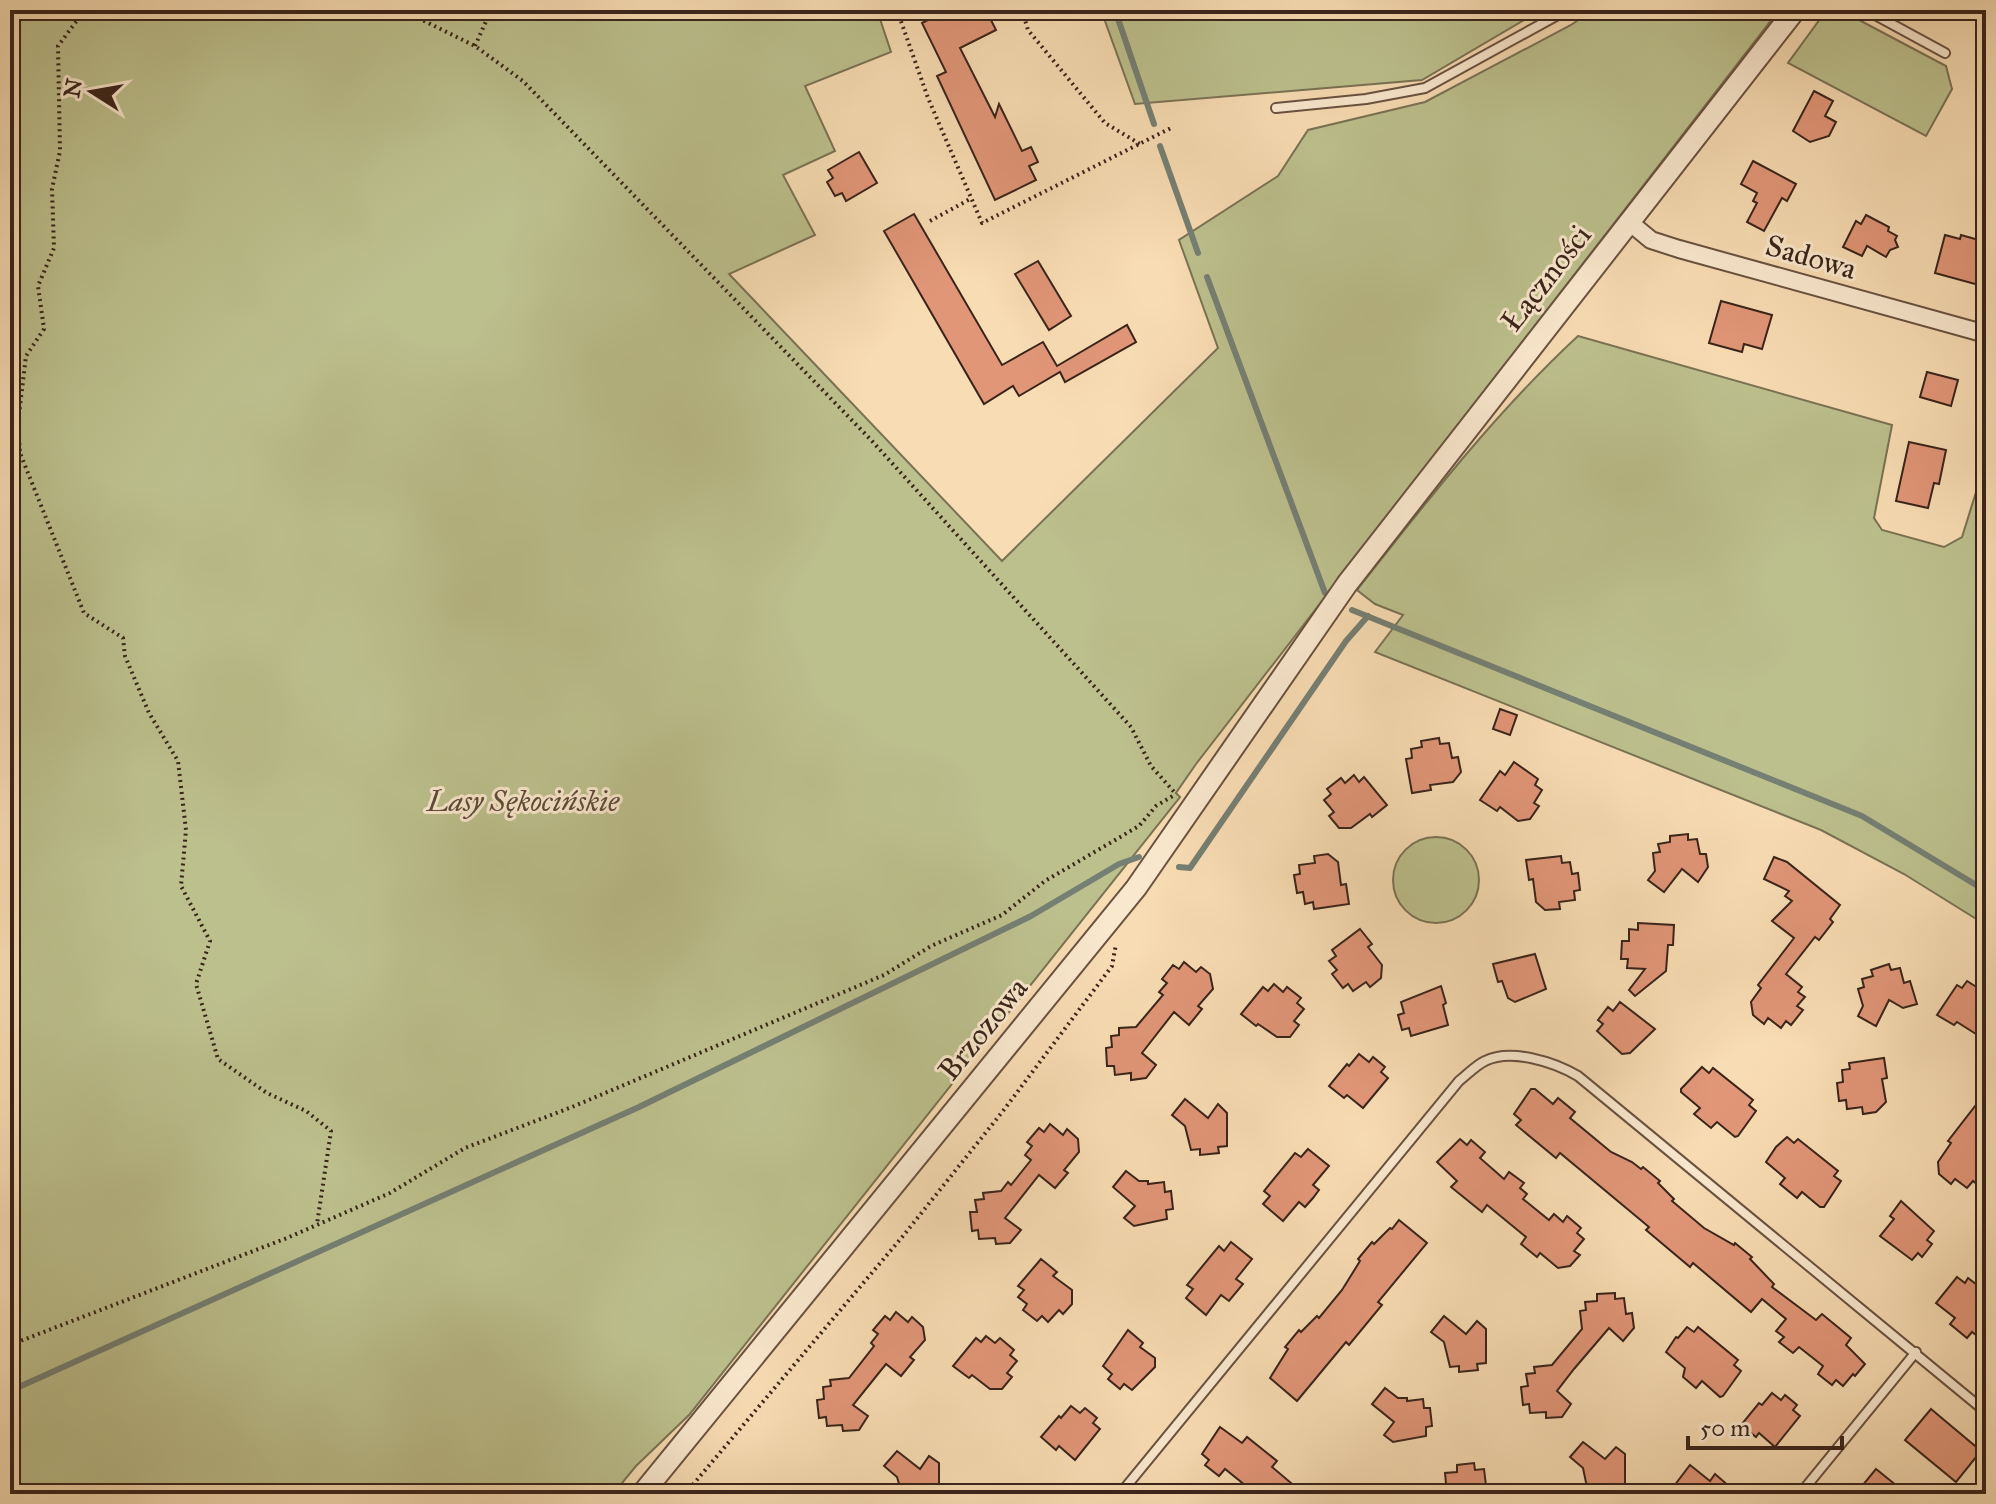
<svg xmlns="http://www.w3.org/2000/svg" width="1996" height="1504" font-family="'IM FELL Great Primer',serif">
	<rect width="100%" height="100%" fill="#f8dcb3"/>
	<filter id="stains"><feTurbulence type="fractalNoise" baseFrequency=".0025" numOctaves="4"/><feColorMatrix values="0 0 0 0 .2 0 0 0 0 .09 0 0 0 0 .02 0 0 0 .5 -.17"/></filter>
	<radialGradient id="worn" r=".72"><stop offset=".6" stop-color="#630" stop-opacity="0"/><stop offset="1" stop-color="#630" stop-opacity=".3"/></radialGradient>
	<g fill="#bcc08d" stroke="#7a7254" stroke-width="2">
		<polygon points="10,10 877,10 891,52 805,86 835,151 783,175 815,235 729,274 1002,561 1218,348 1179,240 1278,176 1308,130 1425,102 1571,25 1593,10 1779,10 1196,764 1176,793 1180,797 689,1415 636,1466 613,1494 10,1494"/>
		<polygon points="1101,10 1541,10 1422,80 1135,104"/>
		<polygon points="1844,12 1946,66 1952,89 1926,136 1788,63 1823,15"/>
		<path d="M 1578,336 L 1892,425 L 1874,518 L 1882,530 L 1944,547 L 1962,537 L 1977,489 L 1986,491 L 1986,925 L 1904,874 L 1821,830 L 1375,652 L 1403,615 L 1375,604 L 1357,590 C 1427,501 1495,413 1578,336 Z"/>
		<circle cx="1436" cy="880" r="43"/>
	</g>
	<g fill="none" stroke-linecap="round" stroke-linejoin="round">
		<g stroke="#757f73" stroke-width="6">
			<polyline points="1115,10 1154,124"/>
			<polyline points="1160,146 1198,253"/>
			<polyline points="1207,277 1325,593"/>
			<polyline points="1352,610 1862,816 1986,891"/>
			<polyline points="1179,867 1190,868 1346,641 1368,616"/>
			<polyline points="10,1391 639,1107 1031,916 1119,864 1139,857"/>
		</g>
	</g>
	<g fill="#e19678" stroke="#39241a" stroke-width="2">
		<polygon points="947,10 986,10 996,30 960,48 995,117 999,104 1022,151 1031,147 1038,162 1029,166 1036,180 995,200 937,76 946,72 922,23"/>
		<polygon points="1814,91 1833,101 1825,116 1836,122 1829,136 1810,142 1793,131"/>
		<polygon points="859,152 877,183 846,201 842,193 835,196 827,182 833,178 828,170"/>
		<polygon points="1753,161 1796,184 1787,201 1782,198 1764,231 1747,222 1757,203 1753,201 1757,193 1741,184"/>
		<polygon points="914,214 1002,365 1043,342 1057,366 1127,325 1136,342 1065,382 1060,372 1019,396 1013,386 984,404 884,231"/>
		<polygon points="1866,215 1889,227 1888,231 1897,236 1895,240 1898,247 1890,250 1886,257 1867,246 1862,256 1843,247 1856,221 1861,224"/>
		<polygon points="1945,235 1960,239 1961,235 1986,242 1986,287 1935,273"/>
		<polygon points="1038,261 1071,316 1049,330 1015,274"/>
		<polygon points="1721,301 1772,315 1762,349 1744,344 1742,352 1709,343"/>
		<polygon points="1927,372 1958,380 1951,406 1920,397"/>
		<polygon points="1909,442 1946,450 1939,484 1934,483 1928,508 1896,501"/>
		<polygon points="1500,709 1517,715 1510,735 1493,729"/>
		<polygon points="1439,738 1440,744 1449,743 1452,758 1458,757 1461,772 1453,782 1430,785 1431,790 1412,793 1406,759 1412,758 1411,749 1422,747 1421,741"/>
		<polygon points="1514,762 1538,779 1535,785 1542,790 1534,803 1539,806 1530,819 1518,821 1500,807 1497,811 1480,800 1500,771 1505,775"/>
		<polygon points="1354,775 1359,782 1364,777 1387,805 1372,817 1370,814 1351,828 1339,828 1329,816 1334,812 1324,800 1331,794 1327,789 1341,778 1345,783"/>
		<polygon points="1688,834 1688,840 1697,839 1700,854 1706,854 1708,867 1698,882 1682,869 1664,892 1648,880 1655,871 1653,853 1660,852 1658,844 1670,842 1670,836"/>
		<polygon points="1328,854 1338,862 1341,885 1346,884 1349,904 1314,909 1313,902 1305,904 1303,892 1297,893 1294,875 1300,874 1299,865 1315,863 1314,856"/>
		<polygon points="1561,856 1562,863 1570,862 1572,874 1578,873 1580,890 1574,891 1575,900 1559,902 1560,909 1545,910 1536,902 1533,879 1529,880 1526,860"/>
		<polygon points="1774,857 1787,862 1840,905 1830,919 1833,922 1819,940 1815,937 1786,974 1802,987 1798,992 1805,997 1797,1006 1803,1010 1791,1025 1786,1021 1781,1028 1768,1018 1764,1024 1753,1015 1751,1002 1761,988 1758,985 1794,938 1772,921 1792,901 1785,896 1789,891 1764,879"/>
		<polygon points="1638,923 1674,925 1673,945 1668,945 1666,971 1635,996 1629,990 1645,969 1627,968 1628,959 1621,959 1622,941 1629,941 1629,929 1638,930"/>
		<polygon points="1360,929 1372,944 1368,947 1382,965 1381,978 1370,987 1366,982 1353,991 1348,984 1343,988 1332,974 1337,970 1329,961 1336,956 1332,950"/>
		<polygon points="1535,954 1546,989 1515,1002 1508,998 1502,981 1498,982 1493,964"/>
		<polygon points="1184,962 1196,972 1201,967 1210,974 1213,989 1198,1006 1202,1009 1189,1025 1174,1012 1142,1053 1156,1065 1146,1078 1131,1080 1131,1073 1115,1075 1114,1066 1107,1066 1106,1048 1112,1047 1111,1036 1119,1035 1119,1028 1136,1027 1163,995 1159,992 1167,983 1162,979 1173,965 1179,969"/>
		<polygon points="1889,964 1891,970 1900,968 1904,983 1910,981 1917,1004 1903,1008 1889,1000 1876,1026 1858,1016 1863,1006 1858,989 1864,987 1862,979 1873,976 1871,970"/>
		<polygon points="1967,981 1986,993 1986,1032 1976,1034 1957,1022 1954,1025 1937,1015 1957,985 1962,988"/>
		<polygon points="1274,984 1283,992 1287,987 1301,998 1297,1003 1304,1009 1294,1021 1299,1025 1290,1037 1277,1037 1258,1024 1256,1026 1241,1014 1263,987 1268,991"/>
		<polygon points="1441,986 1446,1003 1443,1005 1448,1025 1411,1036 1409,1028 1402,1030 1398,1015 1404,1013 1401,1002"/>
		<polygon points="1620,1002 1655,1029 1630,1053 1622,1054 1597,1031 1603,1024 1598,1020 1608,1007 1613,1011"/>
		<polygon points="1359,1054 1369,1062 1373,1057 1385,1067 1381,1072 1388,1078 1363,1108 1347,1095 1344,1098 1329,1086 1347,1064 1349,1066"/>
		<polygon points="1884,1058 1887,1078 1882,1079 1886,1102 1876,1112 1863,1114 1862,1107 1847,1109 1846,1100 1839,1101 1837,1083 1843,1082 1842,1070 1850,1069 1849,1063"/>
		<polygon points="1702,1067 1709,1073 1713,1068 1753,1100 1749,1105 1756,1111 1738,1136 1735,1137 1717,1122 1711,1128 1694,1114 1700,1108 1681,1092 1681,1089"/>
		<polygon points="1531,1089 1535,1089 1553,1104 1558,1098 1575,1112 1570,1118 1611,1152 1632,1162 1641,1169 1643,1167 1660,1181 1658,1183 1674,1199 1672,1201 1704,1228 1734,1245 1735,1243 1752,1257 1750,1259 1774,1284 1772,1287 1816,1320 1822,1314 1851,1338 1846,1345 1865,1364 1855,1376 1853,1374 1843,1386 1836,1380 1832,1385 1818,1374 1823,1366 1799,1347 1793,1353 1779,1342 1784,1337 1776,1331 1786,1319 1762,1299 1751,1312 1693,1263 1690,1267 1646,1230 1649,1227 1560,1153 1556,1158 1516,1125 1521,1120 1514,1114"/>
		<polygon points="1986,1092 1986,1175 1978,1185 1973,1181 1967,1188 1955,1179 1951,1184 1939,1174 1938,1162 1951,1143 1948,1141"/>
		<polygon points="1185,1099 1208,1118 1218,1104 1227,1113 1227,1146 1218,1147 1219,1153 1200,1155 1200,1149 1191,1150 1185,1126 1172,1115"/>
		<polygon points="1050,1124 1063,1135 1067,1129 1078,1139 1079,1152 1064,1170 1068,1173 1055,1188 1039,1175 1005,1218 1021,1230 1010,1243 996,1244 995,1238 979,1239 978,1230 972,1231 970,1212 977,1212 975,1200 984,1199 983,1193 1001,1191 1008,1182 1011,1185 1031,1160 1025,1155 1032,1146 1027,1142 1039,1128 1044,1132"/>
		<polygon points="1787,1137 1794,1143 1798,1139 1838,1171 1834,1176 1841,1181 1824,1207 1820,1207 1802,1192 1797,1198 1780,1184 1785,1178 1766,1162 1776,1147"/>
		<polygon points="1460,1139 1467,1145 1471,1140 1485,1152 1480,1158 1504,1179 1509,1172 1524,1183 1520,1188 1527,1194 1523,1199 1549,1220 1554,1214 1563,1222 1567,1216 1581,1228 1577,1233 1584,1239 1574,1251 1580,1255 1570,1266 1558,1268 1540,1253 1537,1257 1521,1244 1526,1237 1487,1205 1482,1212 1451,1187 1457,1181 1437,1162"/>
		<polygon points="1308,1149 1329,1166 1313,1185 1319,1190 1313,1198 1305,1207 1299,1202 1283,1221 1263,1204 1270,1196 1264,1191 1295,1153 1301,1157"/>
		<polygon points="1126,1171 1139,1181 1148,1181 1148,1184 1164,1182 1165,1192 1171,1191 1173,1209 1166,1210 1167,1219 1134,1226 1124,1218 1135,1206 1113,1187"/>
		<polygon points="1901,1201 1934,1231 1927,1240 1932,1244 1922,1257 1918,1253 1912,1260 1880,1236 1894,1219 1890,1216"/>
		<polygon points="1399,1220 1427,1243 1378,1302 1382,1305 1349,1345 1346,1342 1297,1401 1270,1378 1288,1349 1285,1347 1299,1330 1301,1332 1317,1316 1319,1318 1342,1290 1360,1261 1358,1259 1372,1242 1374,1244 1390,1228 1392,1229"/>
		<polygon points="1231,1242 1252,1259 1236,1279 1243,1284 1229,1301 1221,1295 1206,1315 1186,1298 1193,1289 1187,1285 1219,1246 1224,1251"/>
		<polygon points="1041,1259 1057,1272 1053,1276 1072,1290 1072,1304 1063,1314 1059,1310 1048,1322 1042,1316 1037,1321 1023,1310 1027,1304 1018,1297 1024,1290 1018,1286"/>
		<polygon points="1957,1277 1965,1283 1968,1278 1981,1288 1976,1295 1986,1303 1986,1343 1972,1332 1967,1338 1950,1324 1955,1318 1936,1303"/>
		<polygon points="1615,1293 1615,1299 1624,1298 1626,1314 1632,1313 1634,1328 1623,1341 1609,1328 1574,1369 1557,1391 1571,1404 1562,1417 1546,1418 1546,1412 1530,1413 1529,1404 1523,1405 1521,1387 1528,1386 1526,1374 1535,1373 1534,1367 1552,1365 1582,1329 1580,1311 1586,1310 1585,1302 1597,1301 1597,1294"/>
		<polygon points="896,1312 908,1322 912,1317 923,1327 925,1340 910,1357 914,1360 901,1376 886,1364 853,1405 868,1416 859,1430 843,1431 842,1425 827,1426 826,1417 819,1418 817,1400 824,1399 823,1387 831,1386 830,1380 849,1378 874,1346 871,1343 878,1334 873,1330 885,1316 890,1320"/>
		<polygon points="1444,1316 1466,1334 1477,1321 1486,1329 1486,1363 1477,1364 1478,1370 1459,1372 1459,1366 1450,1367 1444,1342 1431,1332"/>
		<polygon points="1687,1327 1694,1332 1698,1327 1738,1360 1734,1365 1741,1371 1723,1396 1720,1397 1702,1381 1696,1388 1683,1377 1685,1368 1666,1352 1676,1337 1678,1338"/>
		<polygon points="1128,1330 1143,1343 1140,1347 1155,1358 1155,1367 1132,1390 1124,1384 1120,1389 1108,1379 1112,1374 1103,1366"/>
		<polygon points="986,1336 995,1343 1000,1338 1014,1350 1010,1355 1017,1361 1007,1373 1012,1377 1002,1389 990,1389 972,1375 969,1378 953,1366 976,1338 981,1342"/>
		<polygon points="1385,1388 1398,1398 1407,1398 1407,1401 1423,1399 1424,1408 1430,1408 1432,1426 1426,1427 1426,1436 1393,1442 1384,1435 1394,1422 1372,1404"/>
		<polygon points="1772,1393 1781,1400 1785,1395 1797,1405 1793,1410 1800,1416 1775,1447 1759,1433 1756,1437 1741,1425 1759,1403 1762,1405"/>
		<polygon points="1071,1406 1080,1413 1085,1408 1097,1418 1093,1423 1100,1429 1075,1460 1059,1446 1056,1450 1041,1437 1059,1416 1061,1418"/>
		<polygon points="1931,1409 1981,1451 1956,1482 1905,1440"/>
		<polygon points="1220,1427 1242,1443 1247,1437 1277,1461 1272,1467 1304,1494 1256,1494 1225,1469 1219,1476 1205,1465 1209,1460 1202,1454"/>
		<polygon points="1583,1442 1605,1459 1616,1447 1625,1454 1625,1489 1616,1489 1617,1494 1588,1492 1583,1468 1570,1457"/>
		<polygon points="897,1451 920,1469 929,1456 939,1463 939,1494 902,1494 897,1477 884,1466"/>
		<polygon points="1474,1463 1475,1470 1484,1469 1487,1494 1447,1494 1445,1473 1457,1472 1457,1465"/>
		<polygon points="1690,1465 1710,1481 1715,1474 1738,1494 1684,1494 1674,1486"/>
		<polygon points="1876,1469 1907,1494 1872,1494 1862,1486"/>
	</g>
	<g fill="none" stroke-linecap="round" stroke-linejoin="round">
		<g stroke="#695240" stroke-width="12">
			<g id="service">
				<polyline points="1866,10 1945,53"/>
				<polyline points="1276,108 1366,99 1425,88 1567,10"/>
				<path d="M 1120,1494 L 1459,1081 C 1467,1075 1476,1065 1485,1061 C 1511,1048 1554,1062 1578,1076 L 1986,1412"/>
				<polyline points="1800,1494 1916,1352"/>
			</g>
		</g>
		<g stroke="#695240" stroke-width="20">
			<polyline id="minor" points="1628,221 1651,240 1679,249 1986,334"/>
		</g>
		<g stroke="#695240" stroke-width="24">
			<polyline id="tertiary" points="642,1494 1136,888 1347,584 1795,10"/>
		</g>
		<g stroke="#39241a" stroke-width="4" stroke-dasharray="2 4" stroke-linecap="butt">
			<polyline points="79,10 78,19 58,46 60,151 52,189 54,248 38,286 44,329 26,356 18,423 20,453 84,613 123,638 125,656 149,713 178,761 186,830 181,886 210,941 196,984 218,1059 267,1093 306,1111 331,1131 317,1224"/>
			<polyline points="402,10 475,46 523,81 872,441 1131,727 1151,766 1176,794"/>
			<polyline points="897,10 928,98 982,223 1171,128"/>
			<polyline points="1022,10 1028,30 1105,123 1140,144"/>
			<polyline points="475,46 491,10"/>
			<polyline points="930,221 972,198"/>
			<polyline points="10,1345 287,1238 390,1193 465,1148 572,1107 884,975 931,946 1002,915 1045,881 1139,826 1156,806 1176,794"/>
			<polyline points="685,1494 903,1236 1003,1111 1112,966 1116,944"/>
		</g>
		<use href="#service" stroke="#fae8ce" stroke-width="8"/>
		<use href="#minor" stroke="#fae8ce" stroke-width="16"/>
		<use href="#tertiary" stroke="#fae8ce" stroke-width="20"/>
	</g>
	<g text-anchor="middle" stroke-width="6" stroke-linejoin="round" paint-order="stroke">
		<g font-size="30" fill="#39241a" stroke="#fae8ce">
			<text transform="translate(1811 257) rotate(16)" y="10">Sadowa</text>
			<text transform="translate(1546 278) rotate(-52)" y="10">Łączności</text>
			<text transform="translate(983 1029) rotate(-51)" y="10">Brzozowa</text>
		</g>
		<g font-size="30" font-style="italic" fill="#5a4b37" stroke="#fae8ce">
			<text x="523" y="811">Lasy Sękocińskie</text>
		</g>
	</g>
	<rect width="1996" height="1504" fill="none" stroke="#f8dcb3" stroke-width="40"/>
	<rect x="12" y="12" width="1972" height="1480" fill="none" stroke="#39241a" stroke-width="4"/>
	<rect x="20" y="20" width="1956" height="1464" fill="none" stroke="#39241a" stroke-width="2"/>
	<g transform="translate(92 92) rotate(281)" stroke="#fae8ce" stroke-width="6" paint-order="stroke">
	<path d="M0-6L14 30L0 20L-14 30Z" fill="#39241a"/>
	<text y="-12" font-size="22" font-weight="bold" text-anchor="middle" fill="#39241a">N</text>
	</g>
	<path d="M1688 1436v12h154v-12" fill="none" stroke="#39241a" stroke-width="4"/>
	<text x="1700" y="1436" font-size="24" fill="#39241a" stroke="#fae8ce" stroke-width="6" paint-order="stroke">50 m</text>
	<rect width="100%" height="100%" filter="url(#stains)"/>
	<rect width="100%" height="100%" fill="url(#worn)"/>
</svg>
